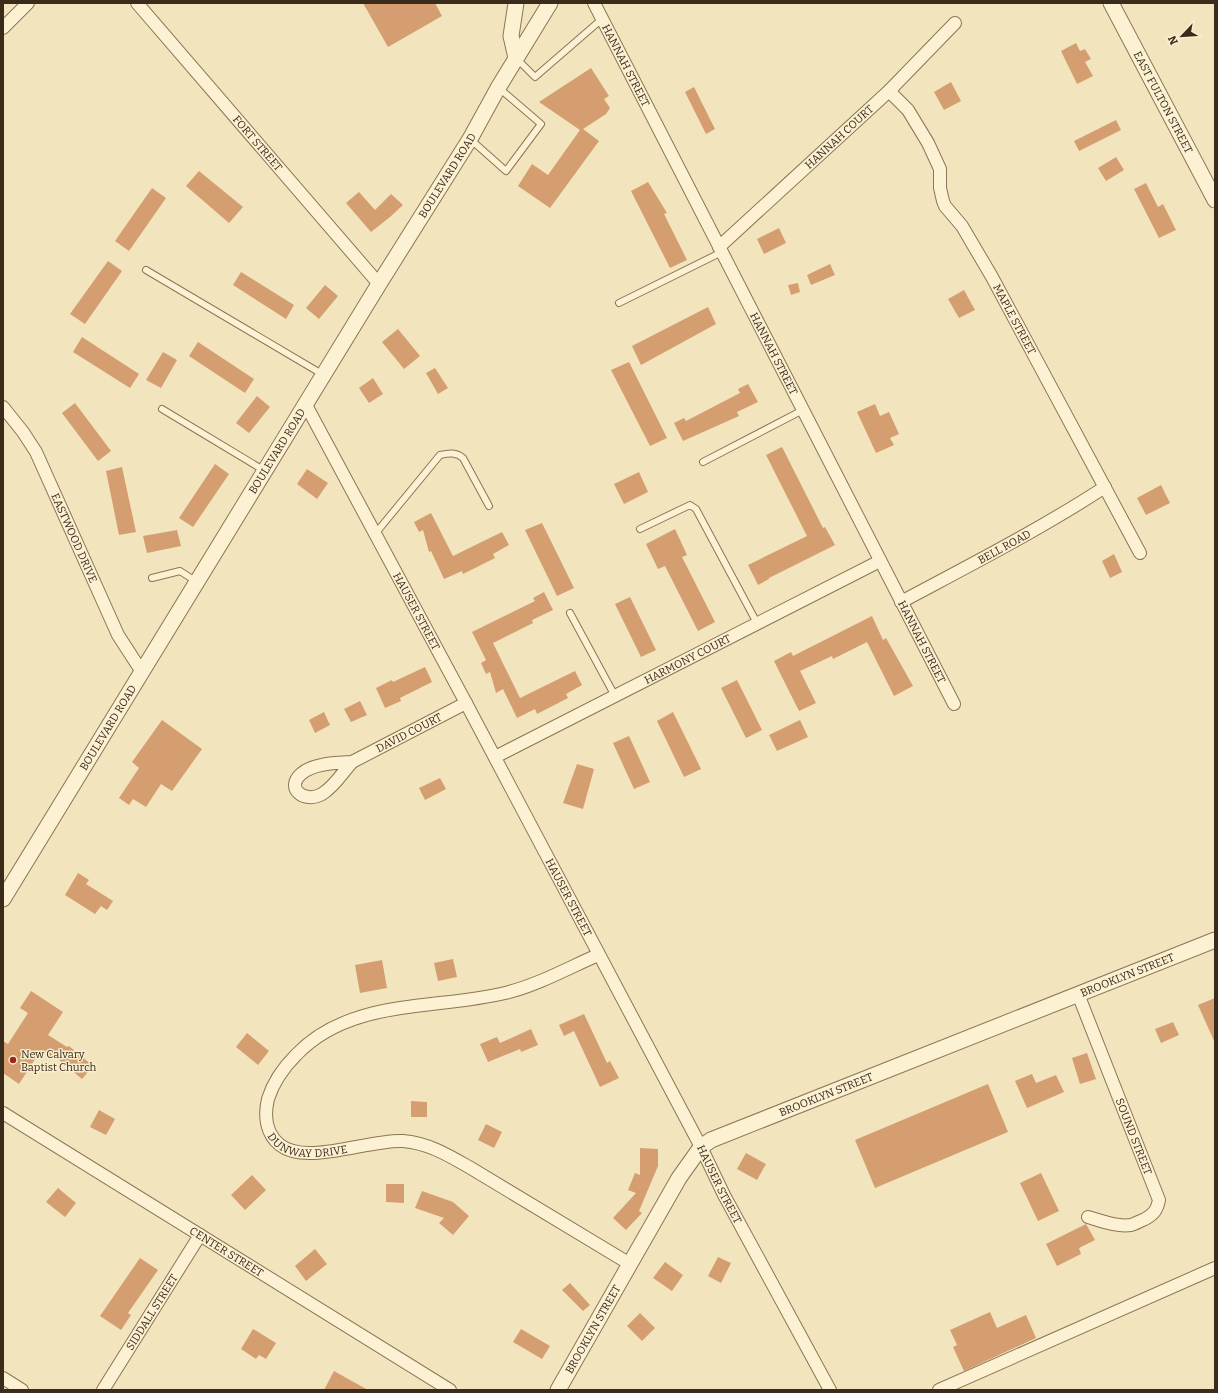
<svg xmlns="http://www.w3.org/2000/svg" width="1218" height="1393" font-family="Bitter,serif">
	<rect width="100%" height="100%" fill="#f2e5be"/>
	<g fill="#d49e70">
		<polygon points="363,3 435,3 442,16 388,47"/>
		<polygon points="1076,43 1080,51 1085,49 1091,59 1085,62 1093,76 1077,84 1061,51"/>
		<polygon points="591,68 609,96 604,99 610,108 606,114 583,129 599,141 550,208 518,186 532,164 548,175 580,130 539,102"/>
		<polygon points="951,82 961,101 944,110 934,92"/>
		<polygon points="694,87 715,129 706,134 685,92"/>
		<polygon points="1116,120 1121,130 1079,151 1074,141"/>
		<polygon points="1116,157 1124,170 1106,181 1098,168"/>
		<polygon points="199,171 243,207 229,223 186,186"/>
		<polygon points="648,182 667,213 664,214 687,260 670,268 631,191"/>
		<polygon points="1146,183 1158,207 1163,204 1176,230 1159,238 1134,189"/>
		<polygon points="152,188 166,198 129,251 115,241"/>
		<polygon points="359,192 375,210 391,194 403,205 390,217 371,232 346,203"/>
		<polygon points="779,228 786,243 764,254 757,239"/>
		<polygon points="108,261 122,271 85,324 70,314"/>
		<polygon points="830,264 835,275 811,285 807,275"/>
		<polygon points="241,272 294,305 286,319 233,285"/>
		<polygon points="798,283 800,292 791,295 788,285"/>
		<polygon points="325,285 338,296 319,319 306,308"/>
		<polygon points="964,290 975,310 959,318 948,299"/>
		<polygon points="708,307 716,324 641,365 632,346"/>
		<polygon points="398,329 420,356 404,369 382,342"/>
		<polygon points="82,337 139,374 130,388 73,352"/>
		<polygon points="198,342 254,379 245,393 189,356"/>
		<polygon points="163,352 177,360 161,388 146,380"/>
		<polygon points="629,362 667,438 650,446 611,370"/>
		<polygon points="435,368 448,388 438,394 426,373"/>
		<polygon points="373,378 383,394 369,403 359,388"/>
		<polygon points="748,384 758,402 737,412 739,416 683,441 674,423 684,418 686,421 740,393 738,389"/>
		<polygon points="257,396 270,407 249,433 236,423"/>
		<polygon points="75,403 111,451 98,461 62,413"/>
		<polygon points="875,404 880,416 889,412 899,434 890,438 894,445 876,453 857,412"/>
		<polygon points="782,447 823,528 825,527 835,545 769,578 769,579 758,585 748,565 807,536 766,455"/>
		<polygon points="215,464 229,474 193,527 179,518"/>
		<polygon points="122,467 136,532 119,535 106,471"/>
		<polygon points="307,469 328,483 317,499 297,484"/>
		<polygon points="639,472 648,492 624,504 614,484"/>
		<polygon points="1161,485 1170,503 1146,515 1137,498"/>
		<polygon points="431,513 453,556 502,532 509,545 493,554 495,558 463,574 462,571 444,579 431,551 429,552 423,530 419,532 414,522"/>
		<polygon points="542,523 574,588 557,596 525,530"/>
		<polygon points="675,529 687,555 682,557 715,622 698,631 665,566 658,569 646,544"/>
		<polygon points="177,530 181,546 147,553 143,536"/>
		<polygon points="1114,554 1122,572 1110,578 1102,561"/>
		<polygon points="544,592 553,610 532,620 533,623 493,643 520,698 575,671 582,685 566,694 568,698 537,714 535,709 517,718 503,689 496,693 490,672 486,674 481,663 486,660 472,632 535,601 533,598"/>
		<polygon points="630,597 656,650 641,657 615,604"/>
		<polygon points="872,616 883,640 886,638 913,686 894,696 867,642 833,659 832,656 800,671 816,703 799,711 774,661 791,652 793,656"/>
		<polygon points="425,667 432,682 400,698 401,701 385,708 376,688 392,680 393,682"/>
		<polygon points="737,680 762,730 746,738 721,688"/>
		<polygon points="360,701 367,715 351,722 344,709"/>
		<polygon points="324,712 330,725 315,733 309,720"/>
		<polygon points="673,712 701,769 684,777 657,721"/>
		<polygon points="162,720 202,749 172,791 161,784 146,807 133,799 129,805 119,798 139,768 132,762"/>
		<polygon points="800,720 808,737 777,751 769,735"/>
		<polygon points="629,736 650,782 634,789 613,743"/>
		<polygon points="577,764 594,769 583,809 563,803"/>
		<polygon points="440,778 446,789 425,800 419,788"/>
		<polygon points="78,873 89,880 86,884 113,901 107,910 101,906 95,914 65,895"/>
		<polygon points="453,959 457,977 438,981 434,963"/>
		<polygon points="382,960 387,988 360,993 355,965"/>
		<polygon points="31,991 63,1012 48,1035 67,1047 69,1046 93,1066 82,1079 52,1054 51,1057 41,1050 19,1084 3,1073 3,1041 8,1044 28,1013 20,1008"/>
		<polygon points="1215,998 1215,1043 1198,1005"/>
		<polygon points="584,1014 607,1063 610,1061 619,1078 600,1087 574,1031 564,1036 559,1025"/>
		<polygon points="1173,1022 1179,1035 1161,1043 1155,1029"/>
		<polygon points="531,1029 538,1045 521,1052 520,1049 488,1062 480,1044 497,1037 500,1043"/>
		<polygon points="247,1033 269,1051 258,1065 236,1047"/>
		<polygon points="1087,1053 1096,1079 1080,1084 1072,1058"/>
		<polygon points="1032,1074 1036,1083 1056,1075 1064,1092 1027,1108 1015,1081"/>
		<polygon points="988,1084 1008,1132 875,1188 855,1140"/>
		<polygon points="411,1101 427,1102 427,1117 411,1117"/>
		<polygon points="99,1110 115,1119 106,1135 90,1127"/>
		<polygon points="486,1124 502,1132 494,1148 478,1140"/>
		<polygon points="640,1148 658,1149 658,1166 639,1211 642,1213 626,1230 613,1218 636,1193 628,1190 635,1173 640,1175"/>
		<polygon points="746,1153 766,1164 757,1180 737,1169"/>
		<polygon points="1041,1173 1059,1211 1038,1221 1020,1183"/>
		<polygon points="252,1175 266,1190 245,1210 231,1195"/>
		<polygon points="386,1184 404,1184 404,1203 386,1202"/>
		<polygon points="58,1188 76,1203 65,1217 46,1202"/>
		<polygon points="422,1191 453,1202 469,1216 453,1235 439,1223 444,1218 415,1208"/>
		<polygon points="1086,1224 1095,1240 1079,1248 1081,1254 1057,1266 1046,1244"/>
		<polygon points="315,1249 327,1264 306,1281 295,1266"/>
		<polygon points="718,1257 731,1263 721,1283 708,1276"/>
		<polygon points="140,1258 158,1270 128,1313 131,1315 121,1330 100,1316"/>
		<polygon points="665,1262 683,1275 672,1291 653,1278"/>
		<polygon points="570,1283 590,1305 583,1311 562,1290"/>
		<polygon points="990,1312 997,1328 1026,1315 1036,1338 964,1371 953,1347 957,1345 950,1330"/>
		<polygon points="640,1313 655,1328 642,1341 627,1326"/>
		<polygon points="253,1329 276,1343 266,1359 259,1355 256,1359 241,1349"/>
		<polygon points="521,1329 550,1346 542,1359 513,1342"/>
		<polygon points="334,1371 368,1390 324,1390"/>
	</g>
	<g fill="none" stroke-linecap="round" stroke-linejoin="round">
		<g stroke="#8c7555" stroke-width="8">
			<g id="service">
				<polyline points="517,59 535,77 602,19"/>
				<polyline points="470,139 506,171 541,124 499,88"/>
				<polyline points="146,270 322,374"/>
				<polyline points="619,303 722,252"/>
				<polyline points="162,409 265,471"/>
				<polyline points="703,462 803,410"/>
				<polyline points="640,529 690,505 696,509 757,623"/>
				<path d="M 375,534 L 440,455 C 449,453 456,452 463,458 L 489,506"/>
				<polyline points="152,578 180,571 197,582"/>
				<polyline points="570,613 615,696"/>
			</g>
		</g>
		<g stroke="#8c7555" stroke-width="14">
			<g id="minor">
				<path id="s1" d="M 137,3 L 379,284"/>
				<path id="s2" d="M 594,3 L 954,704"/>
				<polyline points="3,28 28,3"/>
				<path id="s3" d="M 889,91 L 908,110 L 928,143 L 940,169 L 940,188 L 943,201 L 945,206 L 962,226 L 992,277 L 1140,553"/>
				<path id="s4" d="M 719,247 L 889,91 L 955,23"/>
				<path id="s5" d="M 306,405 L 466,703 L 701,1147 L 724,1195 L 830,1390"/>
				<path id="s6" d="M 3,407 L 23,432 L 36,452 L 118,635 L 142,672"/>
				<path id="s7" d="M 901,602 C 970,565 1039,530 1105,487"/>
				<path id="s8" d="M 495,757 L 880,561"/>
				<path d="M 352,762 C 343,772 334,787 322,794 C 304,804 285,788 301,774 C 313,763 336,763 352,762 Z"/>
				<path id="s9" d="M 352,762 L 466,703"/>
				<path id="s10" d="M 598,955 C 568,968 538,985 505,993 C 435,1010 350,998 296,1055 C 284,1067 273,1083 268,1099 C 264,1116 266,1134 280,1145 C 307,1166 369,1139 403,1141 C 428,1143 448,1155 469,1167 L 630,1264"/>
				<path id="s11" d="M 1078,994 L 1159,1200 C 1157,1210 1154,1214 1145,1219 C 1140,1221 1135,1224 1131,1225 C 1116,1227 1102,1221 1088,1217"/>
				<path id="s12" d="M 3,1113 L 450,1390"/>
				<polyline points="3,1378 22,1390"/>
				<path id="s13" d="M 103,1390 L 200,1235"/>
				<polyline points="939,1390 1215,1268"/>
			</g>
		</g>
		<g stroke="#8c7555" stroke-width="17">
			<g id="tertiary">
				<polyline points="516,3 511,36 516,58"/>
				<path id="s14" d="M 1111,3 L 1215,200"/>
				<path id="s15" d="M 3,899 L 379,284 L 470,139 L 498,88 L 550,3"/>
				<path id="s16" d="M 558,1390 L 679,1178 L 701,1147 L 711,1140 L 1215,940"/>
			</g>
		</g>
		<use href="#service" stroke="#fcf1d2" stroke-width="6"/>
		<use href="#minor" stroke="#fcf1d2" stroke-width="12"/>
		<use href="#tertiary" stroke="#fcf1d2" stroke-width="15"/>
	</g>
	<circle fill="#a1241f" stroke="#f9eece" stroke-width="1.5" cx="13" cy="1060" r="4"/>
	<g text-anchor="middle" stroke-width="3" stroke-linejoin="round" paint-order="stroke">
		<g font-size="11" fill="#3a2b1b" stroke="#f9eece">
			<text dy="4" stroke="none"><textPath href="#s2" startOffset="70">HANNAH STREET</textPath></text>
			<text dy="4" stroke="none"><textPath href="#s14" startOffset="112">EAST FULTON STREET</textPath></text>
			<text dy="4" stroke="none"><textPath href="#s4" startOffset="163">HANNAH COURT</textPath></text>
			<text dy="4" stroke="none"><textPath href="#s1" startOffset="185">FORT STREET</textPath></text>
			<text dy="4" stroke="none"><textPath href="#s15" startOffset="849">BOULEVARD ROAD</textPath></text>
			<text dy="4" stroke="none"><textPath href="#s3" startOffset="265">MAPLE STREET</textPath></text>
			<text dy="4" stroke="none"><textPath href="#s2" startOffset="394">HANNAH STREET</textPath></text>
			<text dy="4" stroke="none"><textPath href="#s15" startOffset="525">BOULEVARD ROAD</textPath></text>
			<text dy="4" stroke="none"><textPath href="#s6" startOffset="150">EASTWOOD DRIVE</textPath></text>
			<text dy="4" stroke="none"><textPath href="#s7" startOffset="117">BELL ROAD</textPath></text>
			<text dy="4" stroke="none"><textPath href="#s5" startOffset="234">HAUSER STREET</textPath></text>
			<text dy="4" stroke="none"><textPath href="#s2" startOffset="718">HANNAH STREET</textPath></text>
			<text dy="4" stroke="none"><textPath href="#s8" startOffset="216">HARMONY COURT</textPath></text>
			<text dy="4" stroke="none"><textPath href="#s15" startOffset="201">BOULEVARD ROAD</textPath></text>
			<text dy="4" stroke="none"><textPath href="#s9" startOffset="64">DAVID COURT</textPath></text>
			<text dy="4" stroke="none"><textPath href="#s5" startOffset="558">HAUSER STREET</textPath></text>
			<text dy="4" stroke="none"><textPath href="#s16" startOffset="742">BROOKLYN STREET</textPath></text>
			<text dy="4" stroke="none"><textPath href="#s16" startOffset="418">BROOKLYN STREET</textPath></text>
			<text dy="4" stroke="none"><textPath href="#s11" startOffset="153">SOUND STREET</textPath></text>
			<text dy="4" stroke="none"><textPath href="#s10" startOffset="453">DUNWAY DRIVE</textPath></text>
			<text dy="4" stroke="none"><textPath href="#s5" startOffset="882">HAUSER STREET</textPath></text>
			<text dy="4" stroke="none"><textPath href="#s12" startOffset="263">CENTER STREET</textPath></text>
			<text dy="4" stroke="none"><textPath href="#s13" startOffset="92">SIDDALL STREET</textPath></text>
			<text dy="4" stroke="none"><textPath href="#s16" startOffset="70">BROOKLYN STREET</textPath></text>
		</g>
		<g font-size="11" fill="#3a2b1b" stroke="#f9eece" text-anchor="start">
			<text x="21" y="1058">New Calvary<tspan x="21" dy="13">Baptist Church</tspan></text>
		</g>
	</g>
	<rect width="1218" height="1393" fill="none" stroke="#3a2b1b" stroke-width="8"/>
	<g transform="translate(1182 36) rotate(245)" stroke="#f9eece" stroke-width="3" paint-order="stroke">
	<path d="M0-3L7 15L0 10L-7 15Z" fill="#3a2b1b"/>
	<text y="-6" font-size="11" font-weight="bold" text-anchor="middle" fill="#3a2b1b">N</text>
	</g>
</svg>
